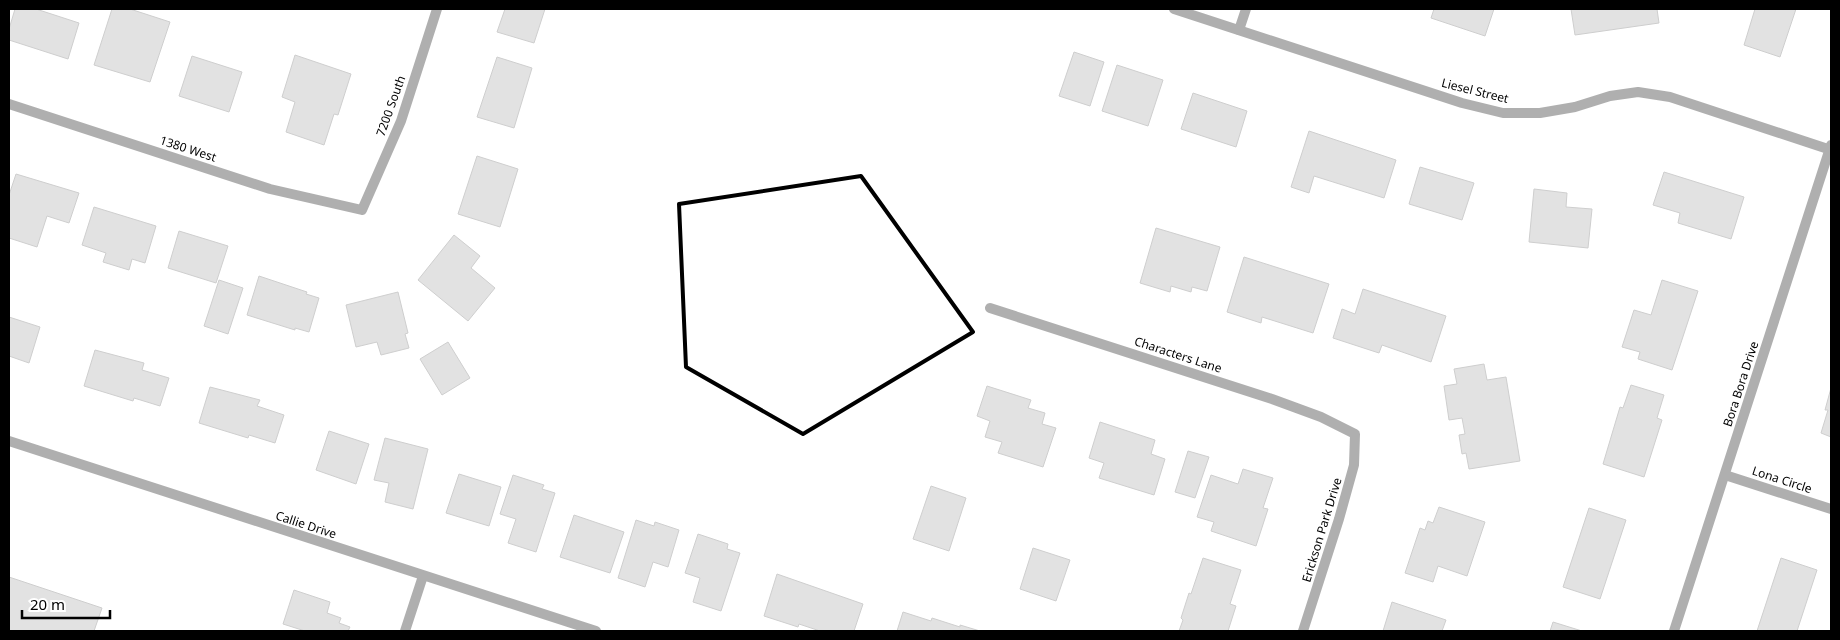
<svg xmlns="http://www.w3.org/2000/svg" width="1840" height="640" font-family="'Noto Sans',sans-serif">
	<rect width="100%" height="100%" fill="#fff"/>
	<g fill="#bfbfbf" stroke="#939393">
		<polygon points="15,9 36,9 79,23 68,59 9,40 9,29"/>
		<polygon points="112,9 130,9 170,22 150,82 94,65"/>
		<polygon points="505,9 545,9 534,43 497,32"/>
		<polygon points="1434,9 1494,9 1485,36 1431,18"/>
		<polygon points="1571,9 1657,9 1659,23 1575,35"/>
		<polygon points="1755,9 1796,9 1780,57 1744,45"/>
		<polygon points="1074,52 1104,62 1090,106 1059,96"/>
		<polygon points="295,55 351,74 338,115 334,114 324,145 286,132 295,102 282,97"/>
		<polygon points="192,56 242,72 229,112 179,96"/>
		<polygon points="497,57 532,68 514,128 477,117"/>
		<polygon points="1117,65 1163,80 1148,126 1102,111"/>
		<polygon points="1193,93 1247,111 1236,147 1181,129"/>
		<polygon points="1309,131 1396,160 1384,198 1314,176 1309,193 1291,187"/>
		<polygon points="477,156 518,169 500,227 458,214"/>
		<polygon points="1420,167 1474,183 1462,220 1409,204"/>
		<polygon points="1664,172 1744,197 1731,239 1678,223 1680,213 1653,205"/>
		<polygon points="16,174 79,193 69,223 47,216 37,247 9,238 9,195"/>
		<polygon points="1534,189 1567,193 1566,207 1592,209 1588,248 1529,242"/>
		<polygon points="94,207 156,226 145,263 132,259 129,270 103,262 106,253 82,245"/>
		<polygon points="1156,228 1220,247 1207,291 1192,287 1191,292 1171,286 1170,292 1140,283"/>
		<polygon points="179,231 228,246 216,283 168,268"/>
		<polygon points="454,235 480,256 471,268 495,288 468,321 418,280"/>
		<polygon points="1244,257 1329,284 1313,333 1262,317 1261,323 1227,312"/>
		<polygon points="259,276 307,292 306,294 319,298 309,332 295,328 295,330 247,315"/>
		<polygon points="219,280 243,288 228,334 204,326"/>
		<polygon points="1662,280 1698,291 1672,370 1638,359 1640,352 1622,347 1634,310 1651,315"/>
		<polygon points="1363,289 1446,316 1431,362 1382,345 1379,353 1333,338 1342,309 1355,314"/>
		<polygon points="398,292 408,333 405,334 409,348 381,355 377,342 356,347 346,305"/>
		<polygon points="9,317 40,327 29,363 9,356"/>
		<polygon points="448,342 470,378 442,395 420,359"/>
		<polygon points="95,350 144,363 142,370 169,378 160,406 134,398 133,401 84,386"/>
		<polygon points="1484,364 1487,380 1506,377 1520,461 1469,469 1466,453 1462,454 1459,435 1465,434 1462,418 1449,420 1444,386 1457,384 1454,369"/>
		<polygon points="1631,385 1664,395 1657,418 1662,420 1644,477 1603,464 1620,407 1623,408"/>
		<polygon points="987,386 1031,400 1028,408 1045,413 1042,424 1056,428 1043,467 998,453 1002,442 985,437 990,421 977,416"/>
		<polygon points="210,387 260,400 257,406 284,415 275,443 249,435 248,438 199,423"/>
		<polygon points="1831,388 1831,437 1821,433 1828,410 1825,410"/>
		<polygon points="1100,422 1155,440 1151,454 1165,459 1154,495 1099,478 1104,463 1089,458"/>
		<polygon points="329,431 369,444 356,484 316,470"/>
		<polygon points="385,438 428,449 413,509 385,502 389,483 374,480"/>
		<polygon points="1188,451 1209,457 1195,498 1175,492"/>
		<polygon points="1243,469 1273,478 1263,508 1268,509 1256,546 1211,531 1214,522 1197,517 1211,475 1238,484"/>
		<polygon points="459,474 501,487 489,526 446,513"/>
		<polygon points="513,475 544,485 542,489 555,493 536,552 508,543 516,519 500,514"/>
		<polygon points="931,486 966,498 949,551 913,539"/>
		<polygon points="1439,507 1485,522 1467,576 1438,566 1433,582 1405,573 1420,528 1425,530 1428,521 1433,523"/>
		<polygon points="1589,508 1626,520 1600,599 1563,587"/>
		<polygon points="574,515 624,532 610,573 560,557"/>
		<polygon points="636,520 654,526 655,522 679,530 668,567 653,562 645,587 618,578"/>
		<polygon points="698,534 728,544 727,549 740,553 721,611 693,602 700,578 685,573"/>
		<polygon points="1033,548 1070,560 1056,601 1020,589"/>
		<polygon points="1203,558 1241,570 1230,604 1236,606 1228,631 1179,631 1183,620 1181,618 1189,593 1191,594"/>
		<polygon points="1781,558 1817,570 1797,631 1757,631"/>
		<polygon points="777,574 863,604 854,631 820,631 799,624 798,627 764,616"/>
		<polygon points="9,577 102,608 94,631 9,631"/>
		<polygon points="294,590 330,602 327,613 341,618 339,623 350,627 348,631 305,631 283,624"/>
		<polygon points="1392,602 1446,620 1442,631 1383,631"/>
		<polygon points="903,612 931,621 932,618 960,627 960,625 980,631 897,631"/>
		<polygon points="1553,622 1582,631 1550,631"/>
	</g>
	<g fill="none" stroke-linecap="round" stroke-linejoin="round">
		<g stroke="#4f4f4f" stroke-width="10">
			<polyline points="1174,9 1462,103 1503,113 1540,113 1575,107 1610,96 1638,92 1670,97 1831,150"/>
			<polyline points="1239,30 1246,9"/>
			<polyline points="9,104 270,189 362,210 401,121 437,9"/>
			<polyline points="990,308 1272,399 1321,417 1355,434 1354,465 1339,519 1303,631"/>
			<polyline points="9,441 596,631"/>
			<polyline points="1725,475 1831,509"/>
			<polyline points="405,631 423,576"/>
			<polyline points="1674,631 1831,145"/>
		</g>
	</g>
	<path d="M0 0H1840V640H0ZM 861,176 L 973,332 L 803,434 L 686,367 L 679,204 Z" fill="#fff" fill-opacity=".55" fill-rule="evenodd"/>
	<path fill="none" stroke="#000" stroke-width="4" stroke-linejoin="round" d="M 861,176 L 973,332 L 803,434 L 686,367 L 679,204 Z"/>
	<g text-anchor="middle" stroke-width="4" stroke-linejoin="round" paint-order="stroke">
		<g font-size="12" fill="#000" stroke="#fff">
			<text transform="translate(1475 91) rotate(14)" y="4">Liesel Street</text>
			<text transform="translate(391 106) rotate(-70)" y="4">7200 South</text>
			<text transform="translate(188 149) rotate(18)" y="4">1380 West</text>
			<text transform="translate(1178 355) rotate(18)" y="4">Characters Lane</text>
			<text transform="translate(1741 384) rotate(-72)" y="4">Bora Bora Drive</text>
			<text transform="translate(1782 480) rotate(18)" y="4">Lona Circle</text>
			<text transform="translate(306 525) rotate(18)" y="4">Callie Drive</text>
			<text transform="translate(1322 530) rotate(-73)" y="4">Erickson Park Drive</text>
		</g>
	</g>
	<rect width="1840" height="640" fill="none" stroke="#000000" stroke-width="20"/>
	<path d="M22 610v8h88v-8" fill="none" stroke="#000000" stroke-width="2.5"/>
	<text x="30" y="610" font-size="15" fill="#000000" stroke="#ffffff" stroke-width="4" paint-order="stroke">20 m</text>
</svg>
